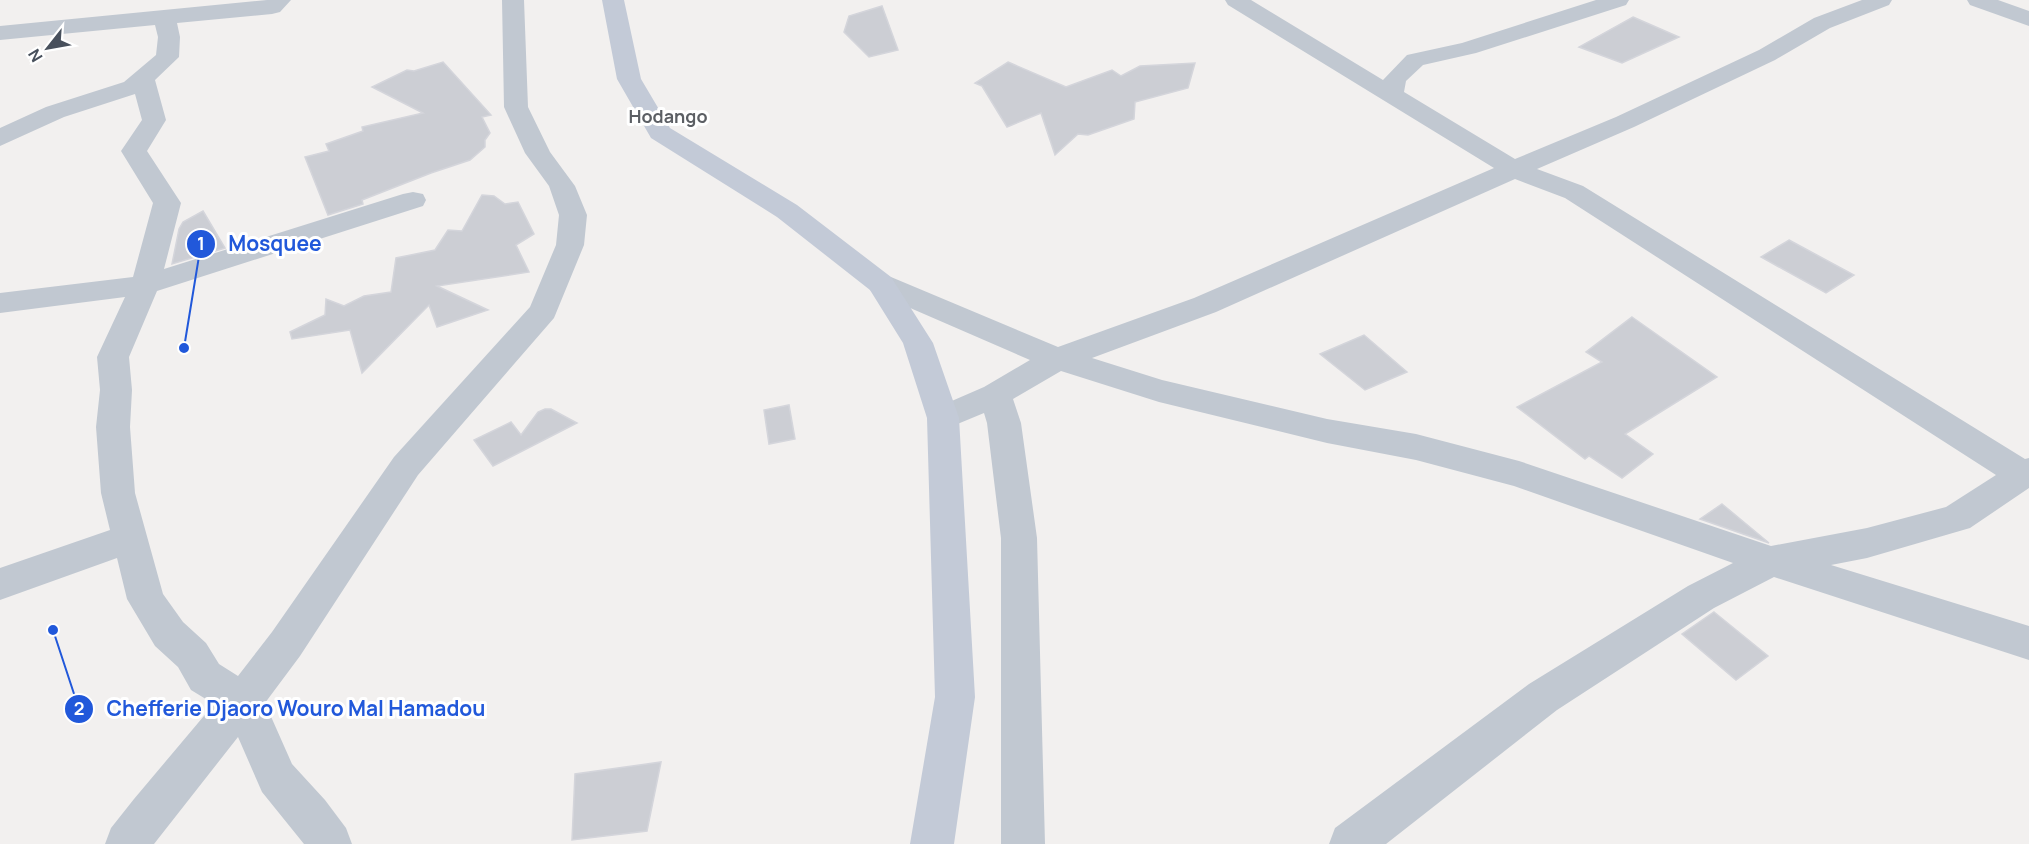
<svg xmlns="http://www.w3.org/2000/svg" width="2029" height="844" font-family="Manrope,sans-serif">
	<rect width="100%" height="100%" fill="#f2f0ef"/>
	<g fill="#ccced4" stroke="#d4d5db" stroke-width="1.5">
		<polygon points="882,6 898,50 869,57 844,32 849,16"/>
		<polygon points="1633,17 1679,37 1622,63 1579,47"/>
		<polygon points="443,62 491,115 482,117 490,133 485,140 485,147 470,160 431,173 362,200 363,204 328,215 305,157 329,151 326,144 363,131 362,127 423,113 372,87 407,70 414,71"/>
		<polygon points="1008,62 1066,87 1112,70 1121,76 1140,66 1195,63 1188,88 1135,102 1134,119 1088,135 1078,134 1055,155 1041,113 1007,127 982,86 975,83"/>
		<polygon points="482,195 494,196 505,204 518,202 534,234 516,245 529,272 437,286 488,310 437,327 429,305 362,373 350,330 292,339 290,332 325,315 326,299 344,306 364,296 391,292 396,258 435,250 448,230 462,231"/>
		<polygon points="203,211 225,248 172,264 179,229 183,222"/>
		<polygon points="1789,240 1854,275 1826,293 1761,257"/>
		<polygon points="1632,317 1717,377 1625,434 1653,454 1622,478 1589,456 1585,459 1517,407 1602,362 1586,352"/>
		<polygon points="1364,335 1407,372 1365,390 1320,354"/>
		<polygon points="789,405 795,439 769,444 764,410"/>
		<polygon points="545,409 551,409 577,423 493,466 474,440 511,422 521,435 538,412"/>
		<polygon points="1722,504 1769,543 1700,519"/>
		<polygon points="1714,612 1768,656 1736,680 1682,634"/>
		<polygon points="661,762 647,831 572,840 575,774"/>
	</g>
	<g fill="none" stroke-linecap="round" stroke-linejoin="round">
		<g fill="#c1c8d1" fill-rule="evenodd">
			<polygon points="267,0 291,0 280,12 272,14 177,23 180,37 179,57 155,80 166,120 147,151 181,203 164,269 403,194 413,192 423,194 426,200 423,206 157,291 129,357 132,390 130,427 135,493 163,594 183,622 206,643 219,664 238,676 272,632 394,457 530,307 556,245 559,215 549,186 525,153 504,107 502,0 524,0 528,107 550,152 575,186 587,215 584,245 554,318 418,475 300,656 265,703 292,764 325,800 346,828 352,844 304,844 262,792 238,737 154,844 105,844 111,828 134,799 214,704 191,690 178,667 155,646 127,599 117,558 0,600 0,568 110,530 101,493 96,427 100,390 97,357 125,297 0,313 0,293 133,277 153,203 121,151 142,120 135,94 64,117 0,146 0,128 46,107 124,82 156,55 158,37 155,25 0,40 0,26"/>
			<path d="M 1225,0 L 1251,0 L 1383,80 L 1407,55 L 1462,43 L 1596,0 L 1629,0 L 1626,5 L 1476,53 L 1423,65 L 1406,81 L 1404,92 L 1515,159 L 1616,117 L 1759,50 L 1814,18 L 1862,0 L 1892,0 L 1889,5 L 1830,28 L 1775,60 L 1634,127 L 1537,169 L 1583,186 L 2025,459 L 2029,458 L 2029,488 L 1970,528 L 1867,558 L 1831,565 L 2029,626 L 2029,660 L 1774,577 L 1714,608 L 1557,710 L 1386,844 L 1329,844 L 1335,828 L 1529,684 L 1688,586 L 1733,563 L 1514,486 L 1416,460 L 1327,443 L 1159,402 L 1061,371 L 1013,399 L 1021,423 L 1037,538 L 1045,844 L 1001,844 L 1001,538 L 987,423 L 984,413 L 943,430 L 931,426 L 927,418 L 931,410 L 984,387 L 1030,360 L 871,291 L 866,284 L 871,277 L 881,275 L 891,277 L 1058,347 L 1194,298 L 1494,168 L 1228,5 ZM 1515,179 L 1565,198 L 1996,475 L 1946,507 L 1867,528 L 1771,546 L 1519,461 L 1416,434 L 1327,419 L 1162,380 L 1092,358 L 1216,312 Z"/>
			<polygon points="1967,0 1998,0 2029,11 2029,26 1970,5"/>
		</g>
		<polygon fill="#c3cad7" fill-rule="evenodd" points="602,0 624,0 641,79 670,128 797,205 891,277 933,343 959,418 975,697 954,844 910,844 935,697 927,418 903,343 870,290 777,217 651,138 617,79"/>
	</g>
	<g text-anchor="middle" stroke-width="6" stroke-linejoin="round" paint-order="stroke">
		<g font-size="18" font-weight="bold" fill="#5c5f64" stroke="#fff">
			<text x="668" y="123">Hodango</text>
		</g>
	</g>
	<path fill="none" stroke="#2158da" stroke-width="2" d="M184 348L201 244M53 630L79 709"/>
	<g fill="#2158da" stroke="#fff" stroke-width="2">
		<circle cx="184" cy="348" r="6"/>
		<circle cx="53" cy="630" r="6"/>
		<circle cx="201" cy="244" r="15"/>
		<circle cx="79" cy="709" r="15"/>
	</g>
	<g font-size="18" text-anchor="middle" font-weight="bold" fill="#fff">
		<text x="201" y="250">1</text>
		<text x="79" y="715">2</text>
	</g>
	<g font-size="21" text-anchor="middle" font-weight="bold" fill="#2158da" stroke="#fff" stroke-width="6" stroke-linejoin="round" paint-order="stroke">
		<text x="275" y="251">Mosquee</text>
		<text x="296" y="716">Chefferie Djaoro Wouro Mal Hamadou</text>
	</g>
	<g transform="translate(48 48) rotate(239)" stroke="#ffffff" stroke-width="4.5" paint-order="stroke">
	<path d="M0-4.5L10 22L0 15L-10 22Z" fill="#48505c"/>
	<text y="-9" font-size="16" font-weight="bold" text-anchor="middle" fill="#48505c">N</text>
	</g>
</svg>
